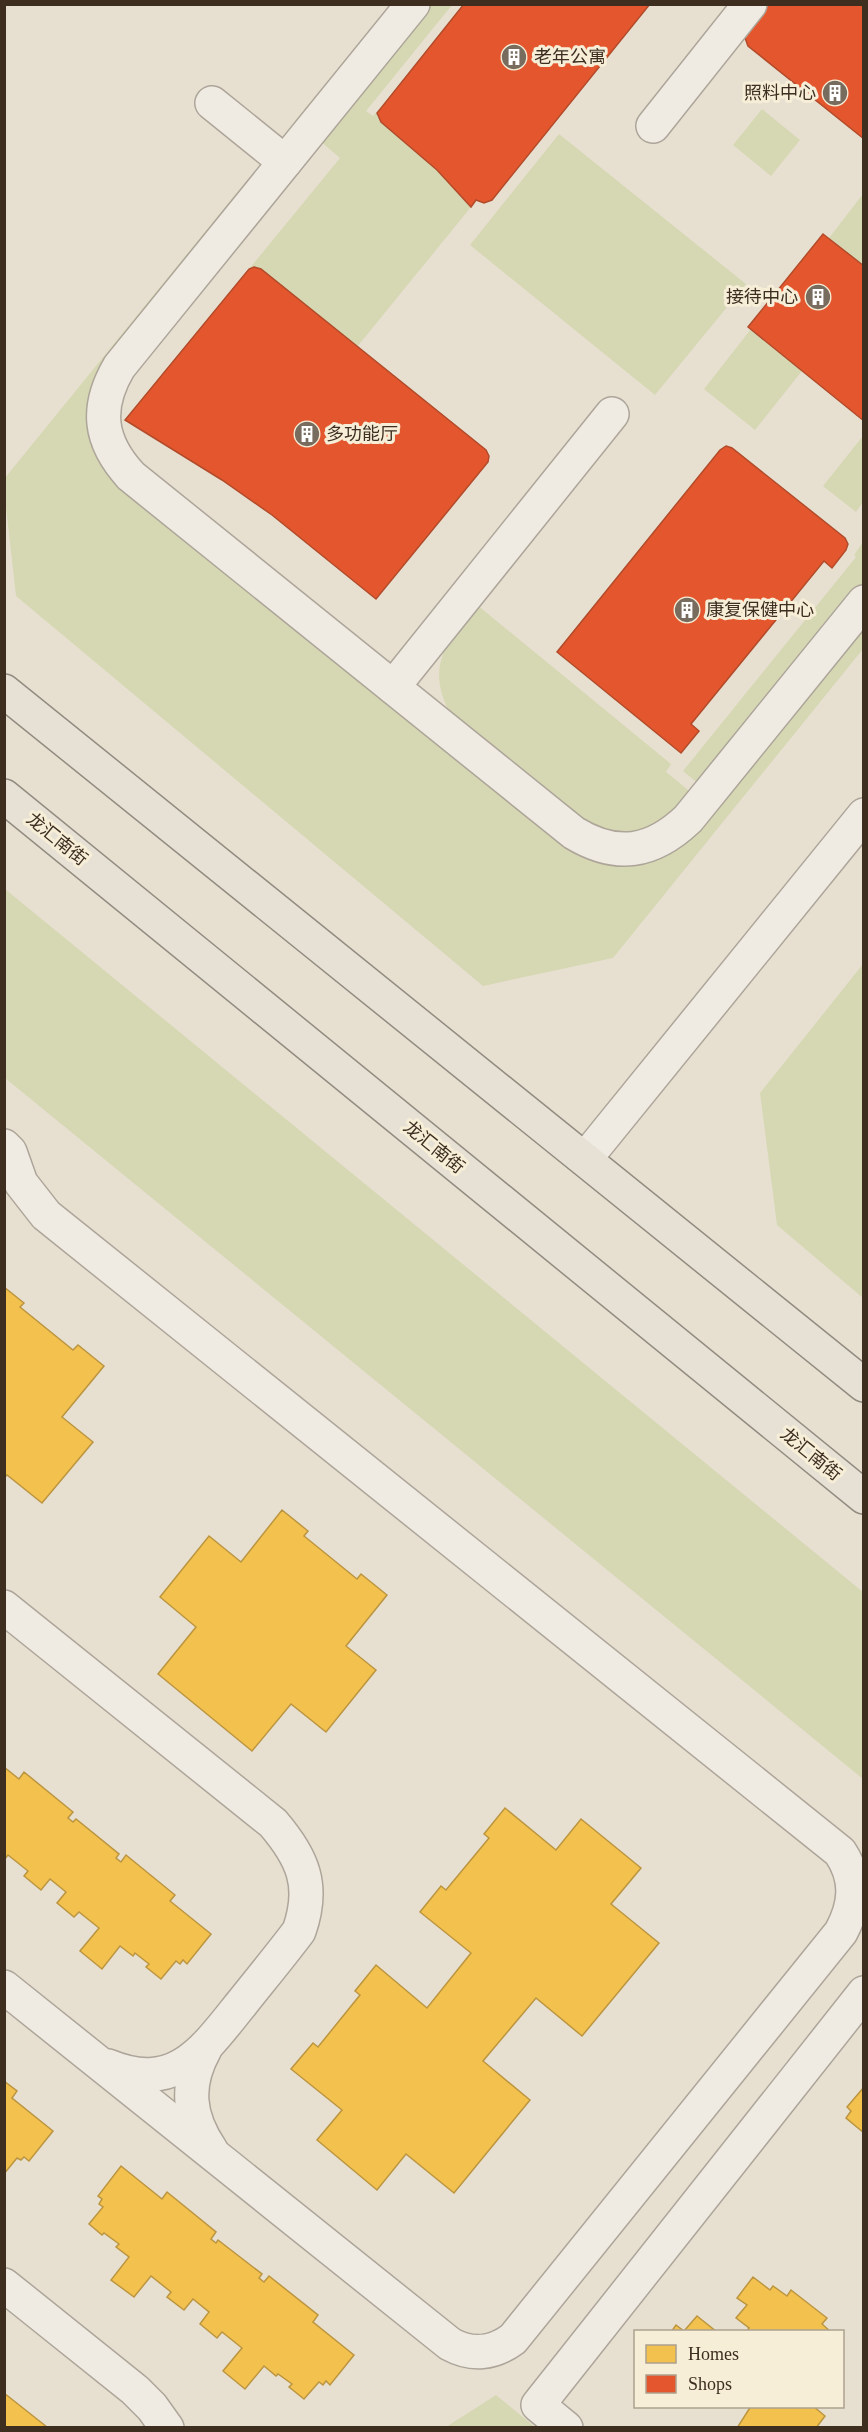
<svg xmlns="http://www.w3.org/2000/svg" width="868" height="2432" font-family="'Times New Roman','Noto Sans SC',serif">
	<rect width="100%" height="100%" fill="#e7e0d1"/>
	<g fill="#d6d7b3">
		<polygon points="390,5 398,5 300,125 295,121"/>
		<polygon points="428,5 452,5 366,111 373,116 379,109 377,117 381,122 437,170 471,207 357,347 261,269 254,267 249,269 340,158 319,140"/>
		<polygon points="762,109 800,140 771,176 733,145"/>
		<polygon points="559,134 746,284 655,395 470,245"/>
		<polygon points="248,179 253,183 92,427 633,861 863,621 863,649 613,958 483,986 16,596 5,498 4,479"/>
		<polygon points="863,194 863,266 829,238"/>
		<polygon points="751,329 802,371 755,430 704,389"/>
		<polygon points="863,436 863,502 856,512 823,486"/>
		<polygon points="863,542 863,583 700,785 683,771 856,557 854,555"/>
		<path d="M 476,604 L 671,764 L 666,772 L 693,794 L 644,835 L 593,830 L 452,717 C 424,666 446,645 476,604 Z"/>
		<polygon points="5,889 863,1592 863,1779 5,1078"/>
		<polygon points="863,964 863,1298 777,1225 760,1093"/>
		<polygon points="496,2395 535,2427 446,2427"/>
	</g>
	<g fill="#f2c14e" stroke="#bc9540" stroke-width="1.5">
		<polygon points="4,1287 24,1303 20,1307 73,1350 78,1345 104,1366 62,1417 93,1442 42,1503 7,1475 4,1478"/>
		<polygon points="282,1510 308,1531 304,1536 357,1579 361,1574 387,1595 346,1646 376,1670 326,1732 291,1704 252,1751 158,1674 196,1627 160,1597 209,1536 241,1562"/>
		<polygon points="4,1767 19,1779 24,1772 73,1812 68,1818 73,1822 76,1819 119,1854 116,1858 121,1862 126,1855 175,1895 170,1901 211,1934 187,1964 183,1960 180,1964 176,1961 161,1979 146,1967 149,1964 135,1953 133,1956 120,1946 102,1969 80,1951 99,1928 79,1912 74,1917 57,1903 66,1892 50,1879 41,1890 24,1876 28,1871 8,1855 4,1860"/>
		<polygon points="505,1808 556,1850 581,1819 641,1868 611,1904 659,1943 582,2036 536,1998 483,2061 530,2100 454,2193 406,2154 377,2190 317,2140 342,2110 291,2069 313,2043 318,2047 360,1995 355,1991 376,1965 427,2008 471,1953 420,1912 441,1886 446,1890 489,1838 484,1834"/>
		<polygon points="4,2081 17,2091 12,2098 53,2131 29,2161 24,2157 21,2160 17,2158 4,2174"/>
		<polygon points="864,2087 864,2133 846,2118 851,2111 847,2107"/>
		<polygon points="121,2166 162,2199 167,2192 216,2232 211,2239 216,2243 218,2240 262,2274 259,2278 264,2282 269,2276 318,2315 313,2322 354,2355 330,2385 326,2381 323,2385 319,2382 304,2399 289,2387 292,2384 278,2374 276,2376 264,2366 245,2389 223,2371 242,2348 222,2332 217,2338 200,2324 209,2312 193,2299 184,2310 167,2297 171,2292 151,2276 134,2297 111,2280 129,2257 116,2247 119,2244 104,2233 102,2235 89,2224 103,2207 99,2204 102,2199 98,2196"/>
		<polygon points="753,2277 770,2290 773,2286 787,2296 791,2290 827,2318 822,2324 831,2332 746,2332 749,2328 736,2318 747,2305 737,2298"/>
		<polygon points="697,2316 717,2332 671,2332 676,2325 684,2331"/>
		<polygon points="4,2393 47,2427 47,2428 4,2428"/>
		<polygon points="751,2406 813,2406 825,2416 816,2428 737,2428"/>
	</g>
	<g fill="#e4572e" stroke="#b24b2a" stroke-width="1.5">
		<polygon points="464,4 650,4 492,200 484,203 476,200 471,207 437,170 381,122 377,113"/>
		<polygon points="756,4 864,4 864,139 748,46 744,35"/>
		<polygon points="823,234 864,266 864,421 748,327"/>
		<polygon points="254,267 261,269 486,450 489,456 488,462 376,599 272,515 222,480 125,420 249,269"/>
		<polygon points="726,446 732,448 845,538 848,544 846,550 832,568 824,561 691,724 699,731 681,753 557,652 720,450"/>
	</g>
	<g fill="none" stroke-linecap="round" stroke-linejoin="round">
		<g stroke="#ada599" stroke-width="36">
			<g id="minor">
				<path d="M 413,4 L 119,367 C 95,408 99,441 131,476 L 574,833 C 617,859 652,853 688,819 L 864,602"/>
				<polyline points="212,103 285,162"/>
				<polyline points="653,126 750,4"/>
				<polyline points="393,687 612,414"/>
				<path d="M 4,1146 L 10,1152 L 21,1183 L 46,1215 L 840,1852 C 858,1879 856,1904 841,1932 L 513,2339 C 493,2354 472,2356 450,2344 L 4,1987"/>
				<polyline points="585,1159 864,815"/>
				<path d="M 4,1607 L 273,1823 C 303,1858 315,1886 299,1931 C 281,1955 261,1979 242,2003 C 204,2050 176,2094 108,2066"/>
				<path d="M 205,2049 C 185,2085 188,2116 211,2150"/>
				<polyline points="4,2285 135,2390 152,2407 167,2428"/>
				<polyline points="566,2428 538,2405 864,1993"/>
			</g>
		</g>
		<g stroke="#928b80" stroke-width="36">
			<g id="major">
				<polyline points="4,691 864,1385"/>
				<polyline points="4,796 864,1497"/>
			</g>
		</g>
		<use href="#minor" stroke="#efebe3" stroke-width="33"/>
		<use href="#major" stroke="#e6e1d4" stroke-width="33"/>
	</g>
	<defs>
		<g id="building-disc" transform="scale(1.35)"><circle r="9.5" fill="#786c5e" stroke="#f7eed8"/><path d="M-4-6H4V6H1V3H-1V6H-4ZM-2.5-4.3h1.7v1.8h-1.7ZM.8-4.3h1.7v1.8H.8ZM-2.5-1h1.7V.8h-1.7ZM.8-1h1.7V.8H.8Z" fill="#fff"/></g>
	</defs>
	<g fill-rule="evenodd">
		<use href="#building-disc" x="514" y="57"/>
		<use href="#building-disc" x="835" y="93"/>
		<use href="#building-disc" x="818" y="297"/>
		<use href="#building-disc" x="307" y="434"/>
		<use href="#building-disc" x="687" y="610"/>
	</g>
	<g text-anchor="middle" stroke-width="6" stroke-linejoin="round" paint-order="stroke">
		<g font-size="18" fill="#3d2e20" stroke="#f7eed8" text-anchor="start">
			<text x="534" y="63">老年公寓</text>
			<text x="816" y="99" text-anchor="end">照料中心</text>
			<text x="798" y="303" text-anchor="end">接待中心</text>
			<text x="326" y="440">多功能厅</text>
			<text x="706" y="616">康复保健中心</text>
		</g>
		<g font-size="18" fill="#3d2e20" stroke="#f7eed8">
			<text transform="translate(57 839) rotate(39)" y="6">龙汇南街</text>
			<text transform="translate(434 1147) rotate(39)" y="6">龙汇南街</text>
			<text transform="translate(811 1454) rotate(39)" y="6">龙汇南街</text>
		</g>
	</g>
	<rect width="868" height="2432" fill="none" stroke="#3d2e20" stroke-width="12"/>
	<rect x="634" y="2330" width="210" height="78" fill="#f7eed8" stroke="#ada18e" stroke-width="1.5"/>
	<rect x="646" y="2345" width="30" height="18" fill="#f2c14e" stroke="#ada18e" stroke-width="1.5"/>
	<text x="688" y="2360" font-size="18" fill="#3d2e20">Homes</text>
	<rect x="646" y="2375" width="30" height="18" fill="#e4572e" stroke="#ada18e" stroke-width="1.5"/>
	<text x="688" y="2390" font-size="18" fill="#3d2e20">Shops</text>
</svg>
